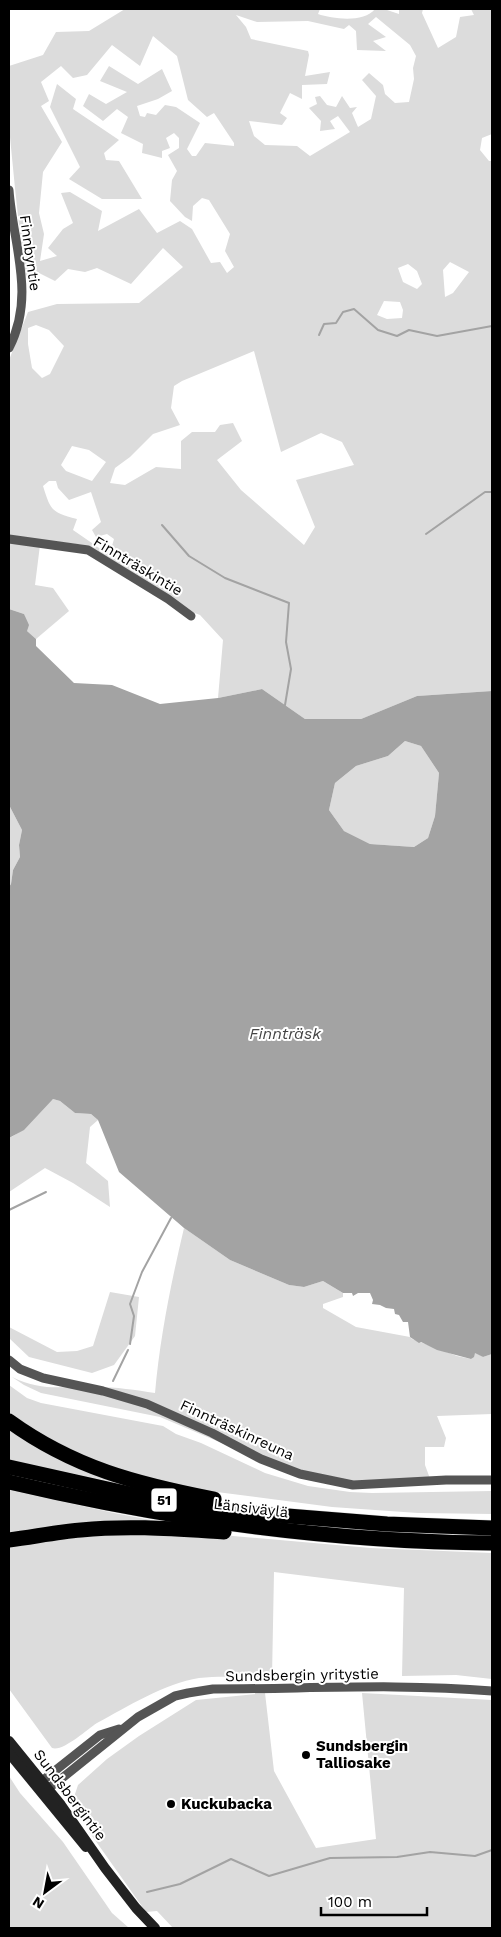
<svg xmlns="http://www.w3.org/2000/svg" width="501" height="1937" font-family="'Work Sans',sans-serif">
	<rect width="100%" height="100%" fill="#fff"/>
	<g fill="#dcdcdc" fill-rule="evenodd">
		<path d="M 125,9 L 320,9 L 318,14 C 333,19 364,23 375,9 L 384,9 L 399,14 L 399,9 L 423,9 L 422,13 L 438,48 L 456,37 L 460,17 L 474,15 L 471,9 L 492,10 L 492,134 L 482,138 L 480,150 L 489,161 L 492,161 L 492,691 L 417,696 L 361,719 L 305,719 L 262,689 L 218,698 L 223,640 L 200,615 L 192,612 L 84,545 L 9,536 L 9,360 L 28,312 L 57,304 L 139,303 L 183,267 L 163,248 L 131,284 L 97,268 L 85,272 L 68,269 L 55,281 L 39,273 L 33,281 L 26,276 C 18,226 14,177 9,127 C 7,107 9,86 9,66 L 43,55 L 56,32 L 89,31 ZM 236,15 L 257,22 L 308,21 L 344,29 L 349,25 L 356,31 L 357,50 L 386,51 L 373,41 L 386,37 L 368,24 L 376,17 L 410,45 L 416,56 L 413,68 L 414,79 L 409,102 L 395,103 L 385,94 L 383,85 L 369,73 L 362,80 L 376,96 L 371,119 L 358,127 L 352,113 L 357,107 L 350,108 L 342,96 L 336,107 L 327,105 L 320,96 L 315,97 L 317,104 L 309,108 L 321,121 L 320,131 L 335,129 L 330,121 L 338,116 L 350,132 L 310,156 L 297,146 L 265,145 L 254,136 L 249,121 L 282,125 L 287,118 L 280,113 L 290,93 L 302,99 L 302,85 L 327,84 L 330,72 L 305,76 L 309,55 L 308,51 L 251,39 L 246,27 ZM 153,36 L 177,56 L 188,100 L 207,117 L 214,113 L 234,143 L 234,146 L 205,143 L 196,156 L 192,156 L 187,149 L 200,123 L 176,107 L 165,105 L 156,115 L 147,113 L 145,117 L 140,116 L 137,106 L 158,99 L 172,91 L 162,69 L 138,84 L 109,66 L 100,81 L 127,92 L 106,104 L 89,94 L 83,106 L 103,121 L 117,109 L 128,117 L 121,133 L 143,144 L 142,153 L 162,158 L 162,151 L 170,148 L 166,138 L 174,133 L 179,138 L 179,148 L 168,155 L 177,171 L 172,180 L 170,201 L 185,217 L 192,221 L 193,206 L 202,198 L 209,200 L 230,234 L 225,251 L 234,267 L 227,273 L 220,262 L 211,263 L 192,229 L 180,221 L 157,233 L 139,209 L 98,231 L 102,211 L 70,192 L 61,193 L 73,223 L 63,229 L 48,248 L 57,256 L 40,261 L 44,234 L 39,213 L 43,172 L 62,142 L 41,106 L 49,101 L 41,82 L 61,66 L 73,78 L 87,75 L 112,45 L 140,66 ZM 450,262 L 469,272 L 453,293 L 445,297 L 443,270 ZM 408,264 L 417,271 L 422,284 L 417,289 L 403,282 L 398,268 ZM 384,301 L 400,302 L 403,310 L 402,318 L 387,319 L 377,315 ZM 36,325 L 49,330 L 64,346 L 50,374 L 42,378 L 32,368 L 28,344 L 28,328 ZM 254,351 L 281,452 L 321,433 L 342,442 L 354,465 L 296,480 L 315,527 L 304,545 L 241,490 L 217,460 L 242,441 L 233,423 L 220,425 L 215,432 L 192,432 L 181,441 L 181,469 L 156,467 L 125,485 L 110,483 L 115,468 L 130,457 L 153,434 L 180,425 L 171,408 L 174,386 L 182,381 ZM 72,446 L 89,450 L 106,462 L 92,481 L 66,471 L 61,465 ZM 49,481 L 56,481 L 58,488 L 69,500 L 91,492 L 101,522 L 92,530 L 96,537 L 107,534 L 114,539 L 110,553 L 102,550 L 73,530 L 77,519 C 51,512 51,511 43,486 Z"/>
		<polygon points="57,84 76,99 73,109 119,140 104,153 106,160 119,161 142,199 102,199 69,179 80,167 50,107"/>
		<polygon points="9,542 40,545 35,585 53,588 69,611 36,639 27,631 24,614 9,609"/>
		<polygon points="405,741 421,746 439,773 435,816 428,838 414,847 370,844 344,831 329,810 335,783 356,766 388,756"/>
		<polygon points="9,805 22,830 19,845 20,857 13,870 11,884 9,887"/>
		<path d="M 53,1099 L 60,1101 L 75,1113 L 91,1114 L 98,1120 L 90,1127 L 86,1163 L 108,1181 L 110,1207 L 73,1183 L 45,1168 L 9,1192 L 9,1138 C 28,1130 37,1111 53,1099 Z"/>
		<path d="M 184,1228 L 230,1260 L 289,1285 L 304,1287 L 323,1281 L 343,1293 L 343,1297 L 323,1304 L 323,1308 L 356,1327 L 410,1337 L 412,1339 L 457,1356 L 471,1359 L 475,1352 L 483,1357 L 492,1354 L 492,1414 L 437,1416 L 446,1438 L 444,1447 L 425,1447 L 425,1465 L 432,1484 L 331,1483 L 224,1444 L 160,1417 L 41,1393 L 24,1385 L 12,1377 C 45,1393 63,1385 96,1387 C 116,1387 136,1390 155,1393 C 160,1337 171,1283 184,1228 Z"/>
		<polygon points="110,1292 139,1297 135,1336 114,1365 92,1373 29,1357 9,1338 9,1327 57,1352 77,1351 93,1346"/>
		<polygon points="9,1385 27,1398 41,1403 163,1426 176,1434 201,1443 265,1473 308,1486 350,1492 372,1493 492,1491 492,1514 418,1513 332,1507 209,1491 123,1471 72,1451 9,1415"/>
		<polygon points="9,1426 127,1485 9,1460"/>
		<polygon points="9,1490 114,1513 167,1523 9,1535"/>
		<path d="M 108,1533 L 210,1534 L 371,1548 L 492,1553 L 492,1679 L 456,1675 L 402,1676 L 404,1588 L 274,1572 L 272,1677 C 249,1678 223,1675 199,1678 C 165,1683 127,1707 97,1723 C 86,1730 63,1752 52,1748 L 9,1689 L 9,1545 Z"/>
		<polygon points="265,1693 274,1771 316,1848 376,1839 362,1693 492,1700 492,1928 173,1928 157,1911 146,1912 90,1833 76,1806 75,1794 78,1785 107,1759 139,1736 196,1700"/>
		<polygon points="9,1776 20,1793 63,1842 112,1913 129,1928 9,1928"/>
	</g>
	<path fill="#a3a3a3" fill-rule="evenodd" d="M 9,609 L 24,614 L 29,625 L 27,631 L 36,639 L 36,646 L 74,683 L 112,685 L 160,704 L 218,698 L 262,689 L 305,719 L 361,719 L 417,696 L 492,691 L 492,1354 L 483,1357 L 475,1353 L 474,1357 L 471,1359 L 437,1350 L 421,1342 L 419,1343 L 410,1337 L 408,1322 L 403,1322 L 399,1315 L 395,1314 L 394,1309 L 386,1308 L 380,1305 L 372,1304 L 373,1300 L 370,1293 L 358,1293 L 353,1296 L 352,1293 L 343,1293 L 323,1281 L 304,1287 L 289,1285 L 230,1260 L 184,1228 L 119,1172 L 98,1120 L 91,1114 L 75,1113 L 60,1101 L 53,1099 L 24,1130 L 9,1138 L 9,887 L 11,884 L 13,870 L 20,857 L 19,845 L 22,830 L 9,805 ZM 405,741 L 421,746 L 439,773 L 435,816 L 428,838 L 414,847 L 370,844 L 344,831 L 329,810 L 335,783 L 356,766 L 388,756 Z"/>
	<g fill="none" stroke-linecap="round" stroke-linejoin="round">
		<g stroke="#a3a3a3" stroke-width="2">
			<polyline points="319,335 324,324 336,323 343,312 354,309 378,330 397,336 409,330 437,336 492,326"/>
			<polyline points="162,525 189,556 225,578 289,603 286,642 291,669 285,705"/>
			<polyline points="426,534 485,492 492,492"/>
			<polyline points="9,1210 46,1192"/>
			<polyline points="130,1344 134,1316 130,1304 142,1272 171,1218"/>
			<polyline points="113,1381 128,1350"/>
			<polyline points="147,1892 180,1884 231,1859 269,1876 330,1858 397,1857 430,1852 475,1856 492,1850"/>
		</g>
		<g stroke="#dbdbdb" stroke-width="16">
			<g id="motorway">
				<path d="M 9,1421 C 74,1468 137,1484 214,1499"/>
				<polyline points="9,1467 130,1494 215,1510 387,1524 492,1528"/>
				<path d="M 9,1482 C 167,1519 329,1542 492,1543"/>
				<path d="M 9,1540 C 33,1537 57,1532 81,1530 C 129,1525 176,1529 224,1532"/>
			</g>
		</g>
		<g stroke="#555" stroke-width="9">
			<path d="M 9,190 C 13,245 36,295 9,348"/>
			<polyline points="9,539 88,550 168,599 191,616"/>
			<polyline points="9,1360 20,1369 43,1378 103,1391 147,1404 212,1433 261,1459 300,1474 353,1485 446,1480 492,1480"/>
			<polyline points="39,1786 42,1781 100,1735 119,1729"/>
			<path d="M 41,1789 L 48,1788 L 56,1783 L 138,1717 L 175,1696 L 188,1693 L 213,1689 C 306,1689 399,1683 492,1691"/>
		</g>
		<g stroke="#222" stroke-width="10">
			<polyline points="9,1741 61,1805 105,1868 136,1908 155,1928"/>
			<polyline points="9,1753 86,1847"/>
		</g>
		<use href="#motorway" stroke="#000" stroke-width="15"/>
	</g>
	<g fill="#000" stroke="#fff" stroke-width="2">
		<circle cx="306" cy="1755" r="5"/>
		<circle cx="171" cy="1804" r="5"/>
	</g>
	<g text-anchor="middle" stroke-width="4" stroke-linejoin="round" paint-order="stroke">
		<rect fill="#fff" stroke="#4c4c4c" stroke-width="1" x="151.5" y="1488.5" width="25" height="23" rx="4"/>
		<g font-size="14" font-weight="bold" fill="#000">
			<text x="164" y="1505">51</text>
		</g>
		<g font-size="15" fill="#000" stroke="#fff">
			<text transform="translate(30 253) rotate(82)" y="5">Finnbyntie</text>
			<text transform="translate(138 566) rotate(31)" y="5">Finnträskintie</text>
			<text transform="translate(237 1430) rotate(25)" y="5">Finnträskinreuna</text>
			<text transform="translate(251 1508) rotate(7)" y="5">Länsiväylä</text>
			<text transform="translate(302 1675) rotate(-1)" y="5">Sundsbergin yritystie</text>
			<text transform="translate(70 1795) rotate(53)" y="5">Sundsbergintie</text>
		</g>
		<g font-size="15" font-weight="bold" fill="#000" stroke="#fff" text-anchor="start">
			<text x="316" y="1751">Sundsbergin<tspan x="316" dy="17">Talliosake</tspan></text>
			<text x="181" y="1809">Kuckubacka</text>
		</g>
		<g font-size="16" font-style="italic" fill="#444" stroke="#fff">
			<text x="285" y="1039">Finnträsk</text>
		</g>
	</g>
	<rect width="501" height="1937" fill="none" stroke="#000000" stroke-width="20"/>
	<g transform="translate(45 1892) rotate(212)" stroke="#ffffff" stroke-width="4" paint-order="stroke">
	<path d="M0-4L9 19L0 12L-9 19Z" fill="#000000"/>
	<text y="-8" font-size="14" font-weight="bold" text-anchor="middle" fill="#000000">N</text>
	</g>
	<path d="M321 1907v8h106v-8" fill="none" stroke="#000000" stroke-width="2.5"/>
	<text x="328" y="1907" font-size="15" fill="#000000" stroke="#ffffff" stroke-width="4" paint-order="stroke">100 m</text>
</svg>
